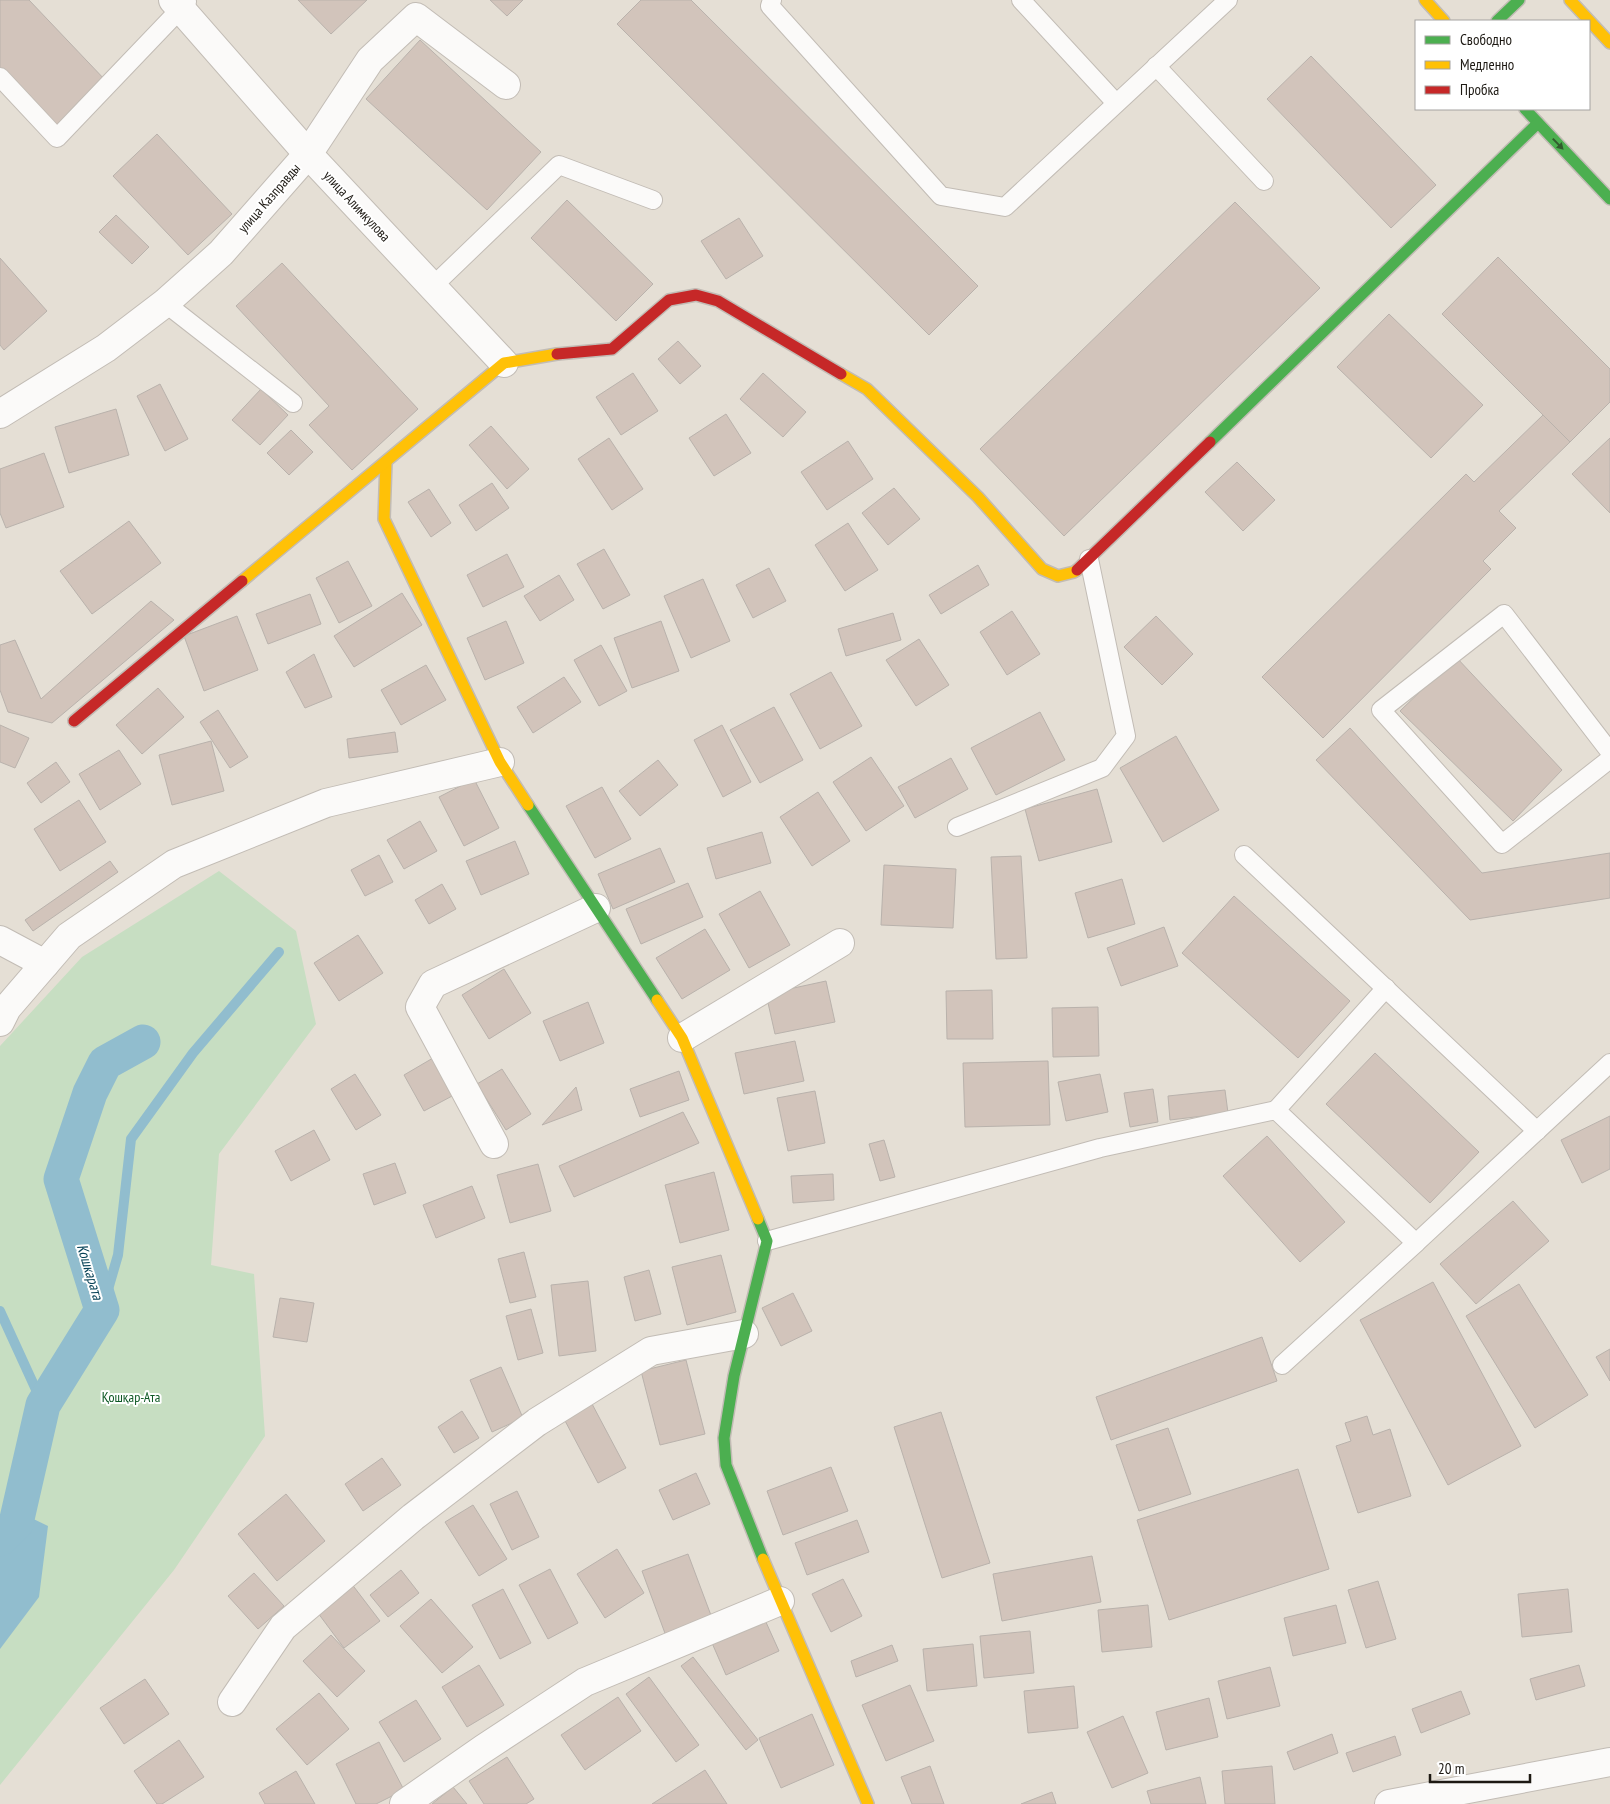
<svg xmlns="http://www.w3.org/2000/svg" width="1610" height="1804" font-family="'PT Sans Narrow',sans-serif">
	<rect width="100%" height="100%" fill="#e5dfd5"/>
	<polygon fill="#c7dec2" points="219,871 296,931 316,1024 219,1154 211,1265 254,1274 265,1436 174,1570 0,1785 0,1046 82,957"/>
	<polygon fill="#91bdce" points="19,1512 48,1526 39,1597 0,1649 0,1539 16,1523"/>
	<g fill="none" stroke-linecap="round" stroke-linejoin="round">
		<g stroke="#91bdce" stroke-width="10">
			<polyline points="102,1310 118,1255 131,1139 193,1053 279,952"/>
			<polyline points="0,1311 43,1405"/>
		</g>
		<polyline stroke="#91bdce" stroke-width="35" points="0,1539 16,1523 43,1405 102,1310 61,1179 90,1093 105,1063 143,1042"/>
	</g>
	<g fill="#d2c4bb" stroke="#b9b2ac">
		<polygon points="0,0 29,0 107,82 58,128 0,67"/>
		<polygon points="298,0 367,0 331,34"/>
		<polygon points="490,0 523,0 507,16"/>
		<polygon points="641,0 691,0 978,286 929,335 617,24"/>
		<polygon points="420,40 541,152 487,210 366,99"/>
		<polygon points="1311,56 1436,185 1391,228 1267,99"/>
		<polygon points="157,134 232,214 188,255 113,176"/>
		<polygon points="567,200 653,284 616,321 531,238"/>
		<polygon points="1235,202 1320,288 1064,536 980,449"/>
		<polygon points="116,215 149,247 132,264 99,232"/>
		<polygon points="739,218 763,256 726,279 701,241"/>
		<polygon points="1498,257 1610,369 1610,402 1570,442 1442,314"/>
		<polygon points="0,258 47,311 4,350 0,345"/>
		<polygon points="282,263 418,409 352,470 309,425 329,406 236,306"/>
		<polygon points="1389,314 1483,405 1431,458 1337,367"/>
		<polygon points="678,341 701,366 680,384 658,359"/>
		<polygon points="633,373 658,411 621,435 596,397"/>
		<polygon points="763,373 806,412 783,437 740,399"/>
		<polygon points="160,384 188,439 165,451 137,396"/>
		<polygon points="261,389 288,415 260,445 232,420"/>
		<polygon points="116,409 129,455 69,473 55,427"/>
		<polygon points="726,414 751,453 714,476 689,438"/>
		<polygon points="1543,415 1570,442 1499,511 1516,528 1483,561 1491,569 1323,738 1262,677 1466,474 1474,482"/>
		<polygon points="491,426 529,469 507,489 469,445"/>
		<polygon points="291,430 313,452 289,475 267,453"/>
		<polygon points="609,438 643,489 612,510 578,459"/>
		<polygon points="1610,438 1610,513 1572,474"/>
		<polygon points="848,441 873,479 827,510 801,472"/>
		<polygon points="44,453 64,507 6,528 0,513 0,469"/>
		<polygon points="1237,462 1275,500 1243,531 1205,492"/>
		<polygon points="492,483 509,508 476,531 459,505"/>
		<polygon points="894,488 920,519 888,545 862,513"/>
		<polygon points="429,489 451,523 431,537 408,502"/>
		<polygon points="129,521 161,563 92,614 60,571"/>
		<polygon points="848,523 878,570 845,591 815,545"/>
		<polygon points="604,549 630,595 603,609 577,564"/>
		<polygon points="507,554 524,587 483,607 467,575"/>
		<polygon points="348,561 372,606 339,623 316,578"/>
		<polygon points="978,565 989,585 941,614 929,595"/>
		<polygon points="769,568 786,601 753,618 736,585"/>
		<polygon points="559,575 574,600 540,621 524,596"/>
		<polygon points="703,579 730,641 691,658 664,596"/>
		<polygon points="402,593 422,625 354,667 334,636"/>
		<polygon points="310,594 321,624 268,644 256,614"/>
		<polygon points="151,601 174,620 52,723 8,712 0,690 0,645 15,640 41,699"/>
		<polygon points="1012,611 1040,654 1007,675 980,632"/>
		<polygon points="893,613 901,640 846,656 838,629"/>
		<polygon points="237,616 258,670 204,691 184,636"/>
		<polygon points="1156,616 1193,654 1162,685 1124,647"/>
		<polygon points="506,621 524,663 485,680 467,638"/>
		<polygon points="661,621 679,671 632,688 614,638"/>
		<polygon points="919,639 949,685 916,706 886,660"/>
		<polygon points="601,645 627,691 599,706 574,660"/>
		<polygon points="314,654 332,697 305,708 286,672"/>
		<polygon points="1456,657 1562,770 1513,821 1400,711"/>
		<polygon points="426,665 446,700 401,725 381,690"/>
		<polygon points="831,672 862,726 820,749 790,694"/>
		<polygon points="564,677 581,702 533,733 517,707"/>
		<polygon points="158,688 184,717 142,754 116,725"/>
		<polygon points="774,707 803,760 760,783 730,730"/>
		<polygon points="218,710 248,757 230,768 200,722"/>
		<polygon points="1040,712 1065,760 996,795 971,748"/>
		<polygon points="0,725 29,738 15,768 0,762"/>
		<polygon points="722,725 751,782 723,797 694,740"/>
		<polygon points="1350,728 1482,873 1610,853 1610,898 1470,920 1316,760"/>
		<polygon points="395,732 398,752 349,758 347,739"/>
		<polygon points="1176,736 1219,810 1163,842 1120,768"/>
		<polygon points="211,741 224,791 172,805 159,755"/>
		<polygon points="119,750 141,784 100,810 79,774"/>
		<polygon points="871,757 904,806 866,831 833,782"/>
		<polygon points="951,758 968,789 915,818 898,787"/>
		<polygon points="658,760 678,785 640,816 619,791"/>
		<polygon points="56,762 70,782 41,803 27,783"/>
		<polygon points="474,779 499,828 464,846 439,797"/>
		<polygon points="602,787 631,839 595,858 566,806"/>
		<polygon points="1097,789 1112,842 1039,861 1025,809"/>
		<polygon points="818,792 850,841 812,866 780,817"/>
		<polygon points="79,800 106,842 60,871 34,829"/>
		<polygon points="420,821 437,851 404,869 387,840"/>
		<polygon points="762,832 771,863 716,879 707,848"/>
		<polygon points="515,841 529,874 481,895 466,861"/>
		<polygon points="660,848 675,882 613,909 598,874"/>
		<polygon points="379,855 393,882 365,896 351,870"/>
		<polygon points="1021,856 1027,958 996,959 991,857"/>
		<polygon points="110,861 118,872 33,931 25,920"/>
		<polygon points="884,865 956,869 953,928 881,925"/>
		<polygon points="1122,879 1135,924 1088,938 1075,893"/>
		<polygon points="688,883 703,917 641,944 626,909"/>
		<polygon points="442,884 456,909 429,924 415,900"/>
		<polygon points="760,891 790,945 749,968 719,914"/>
		<polygon points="1234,896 1350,1001 1298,1058 1182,953"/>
		<polygon points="1164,927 1178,966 1121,986 1107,948"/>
		<polygon points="705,929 730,970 682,999 656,958"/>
		<polygon points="358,935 383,973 339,1001 314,963"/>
		<polygon points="504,969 531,1013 489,1039 462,995"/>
		<polygon points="826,981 835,1022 775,1034 766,994"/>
		<polygon points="992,990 993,1039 947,1039 946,991"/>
		<polygon points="588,1002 604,1043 560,1061 543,1021"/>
		<polygon points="1098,1007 1099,1056 1053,1057 1052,1008"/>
		<polygon points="795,1041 804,1081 744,1094 735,1053"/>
		<polygon points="1375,1053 1479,1152 1430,1203 1326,1104"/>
		<polygon points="433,1058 454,1095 424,1111 404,1075"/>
		<polygon points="1048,1061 1050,1125 965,1127 963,1063"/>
		<polygon points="502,1069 531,1114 506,1130 477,1084"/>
		<polygon points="679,1071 689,1100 640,1117 630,1089"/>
		<polygon points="355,1074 381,1115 356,1130 331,1089"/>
		<polygon points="1100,1074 1108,1112 1066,1121 1058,1082"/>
		<polygon points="576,1087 582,1110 542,1125"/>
		<polygon points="1153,1089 1158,1122 1130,1127 1124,1093"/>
		<polygon points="1225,1090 1228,1113 1170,1120 1168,1096"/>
		<polygon points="815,1091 825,1143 788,1151 777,1098"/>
		<polygon points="683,1112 699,1143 574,1197 559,1166"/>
		<polygon points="1610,1116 1610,1169 1582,1183 1561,1140"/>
		<polygon points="314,1130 330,1160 291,1181 275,1151"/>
		<polygon points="1267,1136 1345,1222 1300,1262 1223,1176"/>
		<polygon points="884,1140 895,1177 880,1181 869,1144"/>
		<polygon points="395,1163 406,1193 374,1205 363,1174"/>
		<polygon points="538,1164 551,1211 510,1223 497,1175"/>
		<polygon points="714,1172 729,1230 680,1243 665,1185"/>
		<polygon points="833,1174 834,1200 793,1203 791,1176"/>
		<polygon points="472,1186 485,1218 436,1238 423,1205"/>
		<polygon points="1513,1201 1549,1241 1476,1304 1440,1264"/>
		<polygon points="524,1252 536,1297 510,1303 498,1259"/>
		<polygon points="721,1255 736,1312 687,1325 672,1267"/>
		<polygon points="649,1270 661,1314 635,1321 624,1277"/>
		<polygon points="588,1281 596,1351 559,1356 551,1285"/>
		<polygon points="1433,1282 1521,1446 1448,1485 1360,1320"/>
		<polygon points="1519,1284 1588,1395 1535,1428 1466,1316"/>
		<polygon points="793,1293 812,1331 781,1346 762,1308"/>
		<polygon points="280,1298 314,1303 307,1342 273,1337"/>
		<polygon points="531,1309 543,1353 518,1360 506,1316"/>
		<polygon points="1262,1337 1277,1381 1111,1440 1096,1397"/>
		<polygon points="1610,1349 1610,1381 1596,1357"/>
		<polygon points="686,1360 705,1434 660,1445 641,1371"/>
		<polygon points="501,1367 523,1418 492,1432 470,1380"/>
		<polygon points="591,1402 626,1468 598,1483 563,1417"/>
		<polygon points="462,1411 479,1438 454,1453 438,1427"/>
		<polygon points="941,1412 990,1563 942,1578 894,1427"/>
		<polygon points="1367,1416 1373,1435 1390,1429 1411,1496 1358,1513 1336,1446 1351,1441 1345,1423"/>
		<polygon points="1168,1428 1191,1494 1139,1511 1116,1445"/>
		<polygon points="382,1458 401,1485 363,1511 345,1484"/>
		<polygon points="831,1467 848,1511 783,1535 767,1491"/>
		<polygon points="1298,1469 1329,1569 1169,1620 1137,1520"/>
		<polygon points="696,1473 710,1504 673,1520 659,1490"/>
		<polygon points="517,1491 539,1537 512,1550 490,1504"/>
		<polygon points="286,1494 325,1541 277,1581 238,1534"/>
		<polygon points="473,1505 507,1559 479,1576 445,1522"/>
		<polygon points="857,1520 869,1552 807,1575 795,1543"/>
		<polygon points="617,1549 644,1593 605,1618 577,1574"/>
		<polygon points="688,1554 712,1618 666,1636 642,1571"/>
		<polygon points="1092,1556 1101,1602 1002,1621 993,1574"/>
		<polygon points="550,1569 578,1623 548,1639 519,1585"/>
		<polygon points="401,1570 419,1593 388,1617 370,1595"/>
		<polygon points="254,1573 284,1606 258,1629 228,1596"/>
		<polygon points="843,1579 862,1616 831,1632 812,1594"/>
		<polygon points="1378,1581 1396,1639 1366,1648 1348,1590"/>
		<polygon points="351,1583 380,1621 344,1648 315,1609"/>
		<polygon points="503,1589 531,1643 500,1659 472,1605"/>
		<polygon points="1568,1589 1572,1632 1522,1637 1518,1594"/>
		<polygon points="431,1599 473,1647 442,1673 400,1626"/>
		<polygon points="1148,1605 1152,1647 1102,1652 1098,1610"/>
		<polygon points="1336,1605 1346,1643 1293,1656 1284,1618"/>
		<polygon points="765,1620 779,1651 726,1675 712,1643"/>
		<polygon points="1030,1631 1034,1673 984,1678 980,1636"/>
		<polygon points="331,1635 365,1671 337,1697 303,1661"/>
		<polygon points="973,1644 977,1686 927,1691 923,1649"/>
		<polygon points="892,1645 898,1661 856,1677 851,1661"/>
		<polygon points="693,1657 758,1740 746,1750 681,1666"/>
		<polygon points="479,1665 504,1705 467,1727 442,1687"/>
		<polygon points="1579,1665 1585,1686 1536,1700 1530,1679"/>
		<polygon points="1270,1667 1280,1706 1227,1719 1218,1681"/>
		<polygon points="649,1677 699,1745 676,1762 626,1694"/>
		<polygon points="145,1679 169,1714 124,1744 100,1708"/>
		<polygon points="910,1685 934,1741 886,1761 862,1705"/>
		<polygon points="1074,1686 1078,1728 1028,1733 1024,1691"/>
		<polygon points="1461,1691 1470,1714 1421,1733 1412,1709"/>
		<polygon points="319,1693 349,1729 307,1765 276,1729"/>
		<polygon points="618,1697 641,1731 585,1770 561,1735"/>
		<polygon points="1209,1698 1218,1737 1166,1750 1156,1712"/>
		<polygon points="416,1700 441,1739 404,1762 379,1722"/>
		<polygon points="812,1714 834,1765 781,1788 759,1738"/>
		<polygon points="1123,1716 1148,1773 1112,1788 1087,1732"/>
		<polygon points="1332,1734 1338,1753 1294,1770 1287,1752"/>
		<polygon points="1395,1736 1401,1755 1353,1772 1346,1753"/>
		<polygon points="179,1740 204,1777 162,1804 157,1804 134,1771"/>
		<polygon points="379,1742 404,1790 376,1804 356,1804 336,1764"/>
		<polygon points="507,1757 534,1799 526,1804 484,1804 469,1781"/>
		<polygon points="930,1766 944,1804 912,1804 901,1777"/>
		<polygon points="1272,1766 1275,1804 1225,1804 1222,1771"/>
		<polygon points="705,1770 727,1804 652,1804"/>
		<polygon points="296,1771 315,1804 265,1804 259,1793"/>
		<polygon points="1200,1777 1206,1804 1151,1804 1147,1791"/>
		<polygon points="453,1787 467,1804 432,1804"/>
		<polygon points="1052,1792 1056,1804 1021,1804"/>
	</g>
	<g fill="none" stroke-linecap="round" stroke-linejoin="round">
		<g stroke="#c2bcb5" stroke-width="20">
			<g id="lane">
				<polyline points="772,0 770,6 941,196 1005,207 1228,0"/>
				<polyline points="1021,0 1116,103"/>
				<polyline points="1156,66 1264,181"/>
				<polyline points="0,77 57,138 187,2"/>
				<polyline points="432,287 559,165 653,200"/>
				<polyline points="165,303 293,403"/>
				<polyline points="1610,752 1504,614 1381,710 1502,844 1610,759"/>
				<polyline points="957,827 1102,768 1126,736 1089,559"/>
				<polyline points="1244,855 1537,1131"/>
				<polyline points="1276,1110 1386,988"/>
				<polyline points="767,1241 1100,1148 1276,1110 1416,1243 1610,1063"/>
				<polyline points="1282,1365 1416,1243"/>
			</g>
		</g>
		<g stroke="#c2bcb5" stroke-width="30">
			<g id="street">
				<polyline points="173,0 308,154 504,363"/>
				<polyline points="0,414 106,348 165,303 221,253 308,154 370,60 416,17 506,85"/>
				<polyline points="0,940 45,964"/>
				<polyline points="0,1022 7,1008 69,936 174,864 326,803 500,762"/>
				<polyline points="682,1038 840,943"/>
				<polyline points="494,1144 420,1007 433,984 596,908"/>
				<polyline points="232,1702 283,1627 413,1517 537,1422 651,1351 744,1334"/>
				<polyline points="404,1804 483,1749 585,1682 780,1601"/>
				<polyline points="1389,1804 1610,1762"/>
			</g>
		</g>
		<g stroke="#c2bcb5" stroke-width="14">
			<g id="fast">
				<polyline points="1497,21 1519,0"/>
				<polyline points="1525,109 1610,199"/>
				<polyline points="1210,442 1538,123"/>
				<polyline points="528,805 657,1000"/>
				<polyline points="758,1219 767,1241 734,1376 724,1438 726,1465 763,1559"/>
			</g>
		</g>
		<g stroke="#c2bcb5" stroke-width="14">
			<g id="slow">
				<polyline points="1425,0 1444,21"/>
				<polyline points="1570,0 1610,43"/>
				<polyline points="841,374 867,389 978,497 1042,569 1058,576 1074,572 1077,570"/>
				<polyline points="386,462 384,519 500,762 528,805"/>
				<polyline points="242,581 504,363 557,354"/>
				<polyline points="657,1000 682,1038 758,1219"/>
				<polyline points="763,1559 868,1804"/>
			</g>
		</g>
		<g stroke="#c2bcb5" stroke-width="14">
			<g id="jam">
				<polyline points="557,354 612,349 669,300 696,295 718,301 841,374"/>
				<polyline points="1077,570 1210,442"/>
				<polyline points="74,721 242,581"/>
			</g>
		</g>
		<use href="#lane" stroke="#fbfaf9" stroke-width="18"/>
		<use href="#street" stroke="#fbfaf9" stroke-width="28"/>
		<use href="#fast" stroke="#4caf50" stroke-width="11"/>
		<use href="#slow" stroke="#ffc107" stroke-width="11"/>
		<use href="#jam" stroke="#c62828" stroke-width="11"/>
	</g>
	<defs><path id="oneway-solid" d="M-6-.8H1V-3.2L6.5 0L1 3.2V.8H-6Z" transform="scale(1.25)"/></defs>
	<use fill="#325c2e" href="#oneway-solid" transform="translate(1558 144) rotate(46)"/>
	<g text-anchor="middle" stroke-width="4" stroke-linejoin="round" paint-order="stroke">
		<g font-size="14" fill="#1d1913" stroke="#fff">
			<text transform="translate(269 198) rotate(-49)" y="5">улица Казправды</text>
			<text transform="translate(357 206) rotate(47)" y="5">улица Алимкулова</text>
		</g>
		<g font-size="14" fill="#0c5723" stroke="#fff">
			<text x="131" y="1402">Қошқар-Ата</text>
		</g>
		<g font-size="15" font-style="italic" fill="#064156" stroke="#fff">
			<text transform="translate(90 1272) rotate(73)" y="5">Кошкарата</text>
		</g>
	</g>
	<rect x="1415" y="20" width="175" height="90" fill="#ffffff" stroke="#a5a3a1"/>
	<rect x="1425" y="36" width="25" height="8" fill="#4caf50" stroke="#a5a3a1"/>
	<text x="1460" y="45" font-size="15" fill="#1d1913">Свободно</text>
	<rect x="1425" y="61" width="25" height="8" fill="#ffc107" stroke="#a5a3a1"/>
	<text x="1460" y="70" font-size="15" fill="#1d1913">Медленно</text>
	<rect x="1425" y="86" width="25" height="8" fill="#c62828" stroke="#a5a3a1"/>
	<text x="1460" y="95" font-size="15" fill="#1d1913">Пробка</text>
	<path d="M1430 1774v8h100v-8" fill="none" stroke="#1d1913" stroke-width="2.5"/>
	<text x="1438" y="1774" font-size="15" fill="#1d1913" stroke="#ffffff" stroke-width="4" paint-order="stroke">20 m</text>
</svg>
